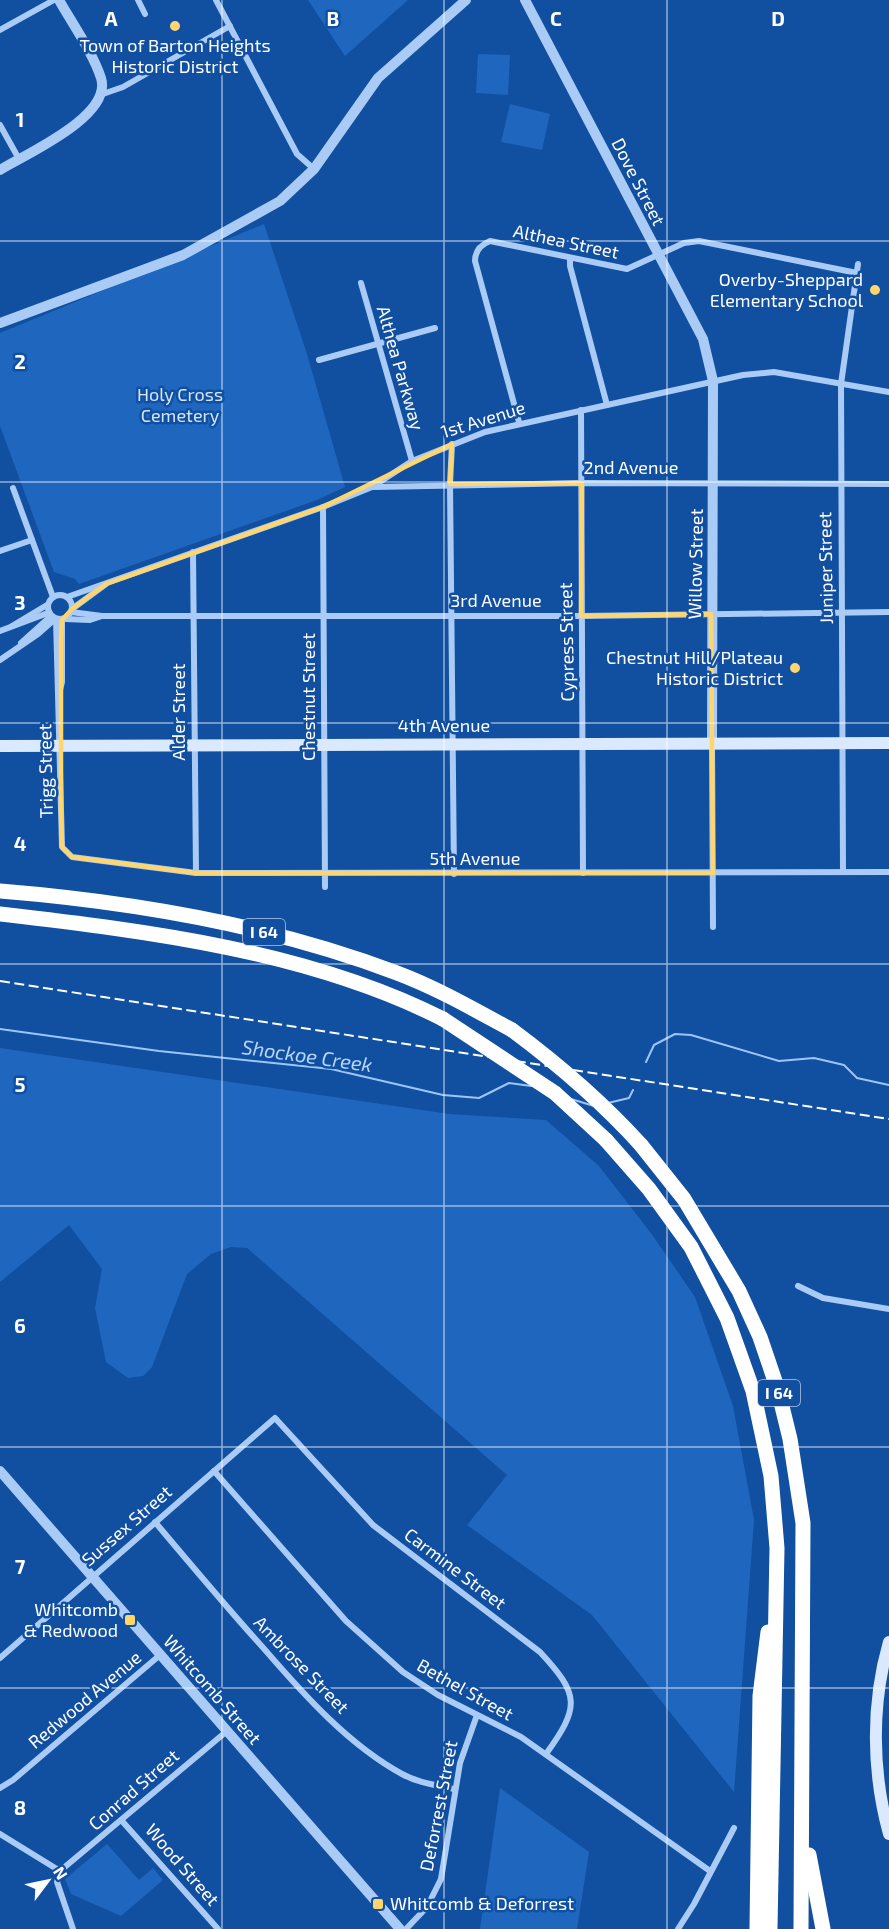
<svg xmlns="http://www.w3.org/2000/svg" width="889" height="1929" font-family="'Exo 2',sans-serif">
	<rect width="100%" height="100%" fill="#114fa1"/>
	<g fill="#1f67be">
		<polygon points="308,0 408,0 345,56"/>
		<polygon points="478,54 510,55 508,95 476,93"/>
		<polygon points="510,104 550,114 542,150 501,142"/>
		<polygon points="264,224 307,354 345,487 317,500 79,584 75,579 54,572 0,426 0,333"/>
		<polygon points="0,1048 449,1114 546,1120 599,1166 653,1236 695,1297 733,1406 754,1520 734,1792 592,1615 467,1525 507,1475 247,1248 231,1247 211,1254 187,1274 152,1367 143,1376 128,1378 106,1362 95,1308 102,1269 69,1225 0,1282"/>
		<polygon points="500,1788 589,1852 577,1929 480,1929"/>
		<polygon points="107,1844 139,1880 153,1868 163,1880 121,1916 71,1894 65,1879"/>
	</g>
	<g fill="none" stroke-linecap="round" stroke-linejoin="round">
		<g stroke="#9bc6f8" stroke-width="2">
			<polyline points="0,1029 159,1051 331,1069 443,1095 479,1098 509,1083 531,1086"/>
			<polyline points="646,1062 654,1045 675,1034 691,1035 779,1061 814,1058 844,1065 857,1078 889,1085"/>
			<polyline points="571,1099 594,1106"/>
			<polyline points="608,1103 629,1098 633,1090"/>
		</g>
		<g stroke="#a9cbf5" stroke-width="6">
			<polyline points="138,0 145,14"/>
			<polyline points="216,0 297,154 314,169"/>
			<polyline points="0,30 54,0"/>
			<polyline points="100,95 123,87 230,26"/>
			<polyline points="0,125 19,159"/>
			<polyline points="570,258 570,266 607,405"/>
			<polyline points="361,283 412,461"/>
			<polyline points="319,360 435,328"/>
			<polyline points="581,410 583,873"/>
			<path d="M 519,422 L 475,261 C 475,251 480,245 490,241 L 627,269 L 684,243 L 699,241 L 857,273"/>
			<polyline points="452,444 450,484 454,874"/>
			<polyline points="373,487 582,483 889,484"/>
			<polyline points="13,488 53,597"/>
			<polyline points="323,507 325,887"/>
			<polyline points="0,551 32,540"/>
			<polyline points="193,552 196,873"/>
			<circle cx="60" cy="607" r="12"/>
			<polyline points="67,597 323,507 372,487 412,461 485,432 743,375 774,372 889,392"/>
			<polyline points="72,609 106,584"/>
			<polyline points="71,612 102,616 581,616 889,612"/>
			<polyline points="56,619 62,847 72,857 196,873 889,872"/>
			<polyline points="65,619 90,620 102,616"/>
			<polyline points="12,626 47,605"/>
			<polyline points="0,631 48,613"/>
			<polyline points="21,643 51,616"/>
			<polyline points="0,660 38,634 55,619"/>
			<polyline points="60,690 62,682 62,620"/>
			<polyline points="712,743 713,927"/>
			<polyline points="843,872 841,384 858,264"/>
			<polyline points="798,1286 823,1298 889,1309"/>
			<polyline points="214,1471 346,1621 403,1672 438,1695 521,1737 710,1871"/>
			<path d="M 155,1522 C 192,1566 228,1609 266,1651 C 305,1696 349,1745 402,1774 C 418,1783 436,1785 454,1789"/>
			<path d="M 0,1658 L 275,1418 L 373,1525 L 540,1652 C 580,1695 580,1707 546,1754"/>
			<polyline points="0,1788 13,1780 160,1655"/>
			<polyline points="122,1821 218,1929"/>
			<polyline points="0,1834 60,1871"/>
			<polyline points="60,1871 227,1731"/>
			<polyline points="60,1871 57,1882 73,1929"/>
			<polyline points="406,1929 427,1907 441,1879 460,1763 477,1715"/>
			<polyline points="678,1929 694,1904 734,1828"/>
		</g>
		<g stroke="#a9cbf5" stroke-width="10">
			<polyline points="525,0 703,339 713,381 712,743"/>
			<path d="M 0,170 C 26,154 113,116 101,78 C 93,53 72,23 59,0"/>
			<polyline points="0,323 183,255 280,201 314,169 378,78 466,0"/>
			<polyline points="0,1471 400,1929"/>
		</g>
		<g stroke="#dae9fe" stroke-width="12">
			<polyline points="0,746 889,743"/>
			<path d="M 889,1642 C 871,1704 872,1772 889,1834"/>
		</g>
		<g stroke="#fff" stroke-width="15">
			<path d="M 0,891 C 135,902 271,925 397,973 C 437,988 475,1010 512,1030"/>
			<path d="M 0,914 C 147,931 309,951 443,1019"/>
			<polyline points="606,1140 649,1189 691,1247 727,1318 753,1391 771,1476 777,1548 770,1929"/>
			<polyline points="641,1145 684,1199 739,1291 760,1337 778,1390 790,1439 803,1523 801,1929"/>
			<polyline points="809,1855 823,1929"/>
			<polyline points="757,1929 760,1696 768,1632"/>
		</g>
		<polyline stroke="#fff" stroke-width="2" stroke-dasharray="10 4.5" stroke-linecap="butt" points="0,981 889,1119"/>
		<g stroke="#fff" stroke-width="15">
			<polyline points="443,1019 555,1093 606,1140"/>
			<path d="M 512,1030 C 559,1065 602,1102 641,1145"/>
		</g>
	</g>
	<path fill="none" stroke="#ffd56d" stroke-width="4.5" stroke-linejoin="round" d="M 452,444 L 450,484 L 582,483 L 581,616 L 711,614 L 713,873 L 196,873 L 72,857 L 62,847 L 61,810 L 61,638 L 62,620 L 72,609 L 106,584 L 323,507 Z"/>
	<path fill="none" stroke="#fff" stroke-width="1.5" stroke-opacity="0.55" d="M 222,0 L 222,1929M 444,0 L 444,1929M 667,0 L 667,1929M 0,241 L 889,241M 0,482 L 889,482M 0,723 L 889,723M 0,964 L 889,964M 0,1206 L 889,1206M 0,1447 L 889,1447M 0,1688 L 889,1688"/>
	<g fill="#ffd56d" stroke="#114fa1" stroke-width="2">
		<circle cx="175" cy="26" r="6"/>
		<circle cx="875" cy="290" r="6"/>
		<circle cx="795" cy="668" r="6"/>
		<rect x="124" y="1614" width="12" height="12" rx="3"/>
		<rect x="372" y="1898" width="12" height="12" rx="3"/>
	</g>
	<g text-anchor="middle" stroke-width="5" stroke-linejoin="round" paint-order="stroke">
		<g fill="#114fa1" stroke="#b8cae3" stroke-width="1.5">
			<rect x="243" y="919" width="42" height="26" rx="4.5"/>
			<rect x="758" y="1380" width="42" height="26" rx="4.5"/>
		</g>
		<g font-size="16" font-weight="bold" fill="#fff">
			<text x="264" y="938">I 64</text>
			<text x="779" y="1399">I 64</text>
		</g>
		<g font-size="18" fill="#fff" stroke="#114fa1" text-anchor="end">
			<text x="175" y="52" text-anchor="middle">Town of Barton Heights<tspan x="175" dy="21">Historic District</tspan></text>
			<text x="863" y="286">Overby-Sheppard<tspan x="863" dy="21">Elementary School</tspan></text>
			<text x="783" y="664">Chestnut Hill/Plateau<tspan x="783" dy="21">Historic District</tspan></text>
			<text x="118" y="1616">Whitcomb<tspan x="118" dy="21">&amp; Redwood</tspan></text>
			<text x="390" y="1910" text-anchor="start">Whitcomb &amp; Deforrest</text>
		</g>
		<g font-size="18" fill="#fff" stroke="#114fa1">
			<text transform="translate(638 182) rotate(63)" y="6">Dove Street</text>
			<text transform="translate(566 242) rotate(12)" y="6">Althea Street</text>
			<text transform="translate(400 368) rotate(74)" y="6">Althea Parkway</text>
			<text transform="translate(483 420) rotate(-17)" y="6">1st Avenue</text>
			<text x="631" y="474">2nd Avenue</text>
			<text transform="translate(696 564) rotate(-89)" y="6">Willow Street</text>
			<text transform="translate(826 568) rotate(-91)" y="6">Juniper Street</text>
			<text x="496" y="607">3rd Avenue</text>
			<text transform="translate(567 642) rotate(-91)" y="6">Cypress Street</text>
			<text transform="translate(309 697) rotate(-90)" y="6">Chestnut Street</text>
			<text transform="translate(179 712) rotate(-90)" y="6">Alder Street</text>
			<text x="444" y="732">4th Avenue</text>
			<text transform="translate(46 771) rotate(-91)" y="6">Trigg Street</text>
			<text x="475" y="865">5th Avenue</text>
			<text transform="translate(127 1526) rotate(-41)" y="6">Sussex Street</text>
			<text transform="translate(455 1569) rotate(37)" y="6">Carmine Street</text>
			<text transform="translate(301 1665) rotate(46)" y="6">Ambrose Street</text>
			<text transform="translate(212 1690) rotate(49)" y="6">Whitcomb Street</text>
			<text transform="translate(465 1690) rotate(29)" y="6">Bethel Street</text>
			<text transform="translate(85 1700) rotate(-40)" y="6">Redwood Avenue</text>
			<text transform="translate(134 1790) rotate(-41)" y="6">Conrad Street</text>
			<text transform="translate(439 1806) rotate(-79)" y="6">Deforrest Street</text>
			<text transform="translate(182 1865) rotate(49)" y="6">Wood Street</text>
		</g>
		<g font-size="18" fill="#d2e6fe" stroke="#114fa1">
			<text x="180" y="401">Holy Cross<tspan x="180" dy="21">Cemetery</tspan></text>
		</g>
		<g font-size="20" font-style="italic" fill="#b6d6fb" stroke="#114fa1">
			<text transform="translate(307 1056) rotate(8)" y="7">Shockoe Creek</text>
		</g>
	</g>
	<g font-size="20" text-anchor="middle" font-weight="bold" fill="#fff" stroke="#114fa1" stroke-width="5" stroke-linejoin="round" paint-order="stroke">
		<text x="111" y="26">A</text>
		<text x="333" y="26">B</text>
		<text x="556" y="26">C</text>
		<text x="778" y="26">D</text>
		<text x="20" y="127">1</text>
		<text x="20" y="369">2</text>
		<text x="20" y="610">3</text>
		<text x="20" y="851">4</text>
		<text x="20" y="1092">5</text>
		<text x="20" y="1333">6</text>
		<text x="20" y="1574">7</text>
		<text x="20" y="1815">8</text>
	</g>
	<g transform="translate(48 1881) rotate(58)" stroke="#114fa1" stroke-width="4.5" paint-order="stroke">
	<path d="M0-4.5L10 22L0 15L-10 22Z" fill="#ffffff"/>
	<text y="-9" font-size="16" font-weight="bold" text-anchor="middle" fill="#ffffff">N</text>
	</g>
</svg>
